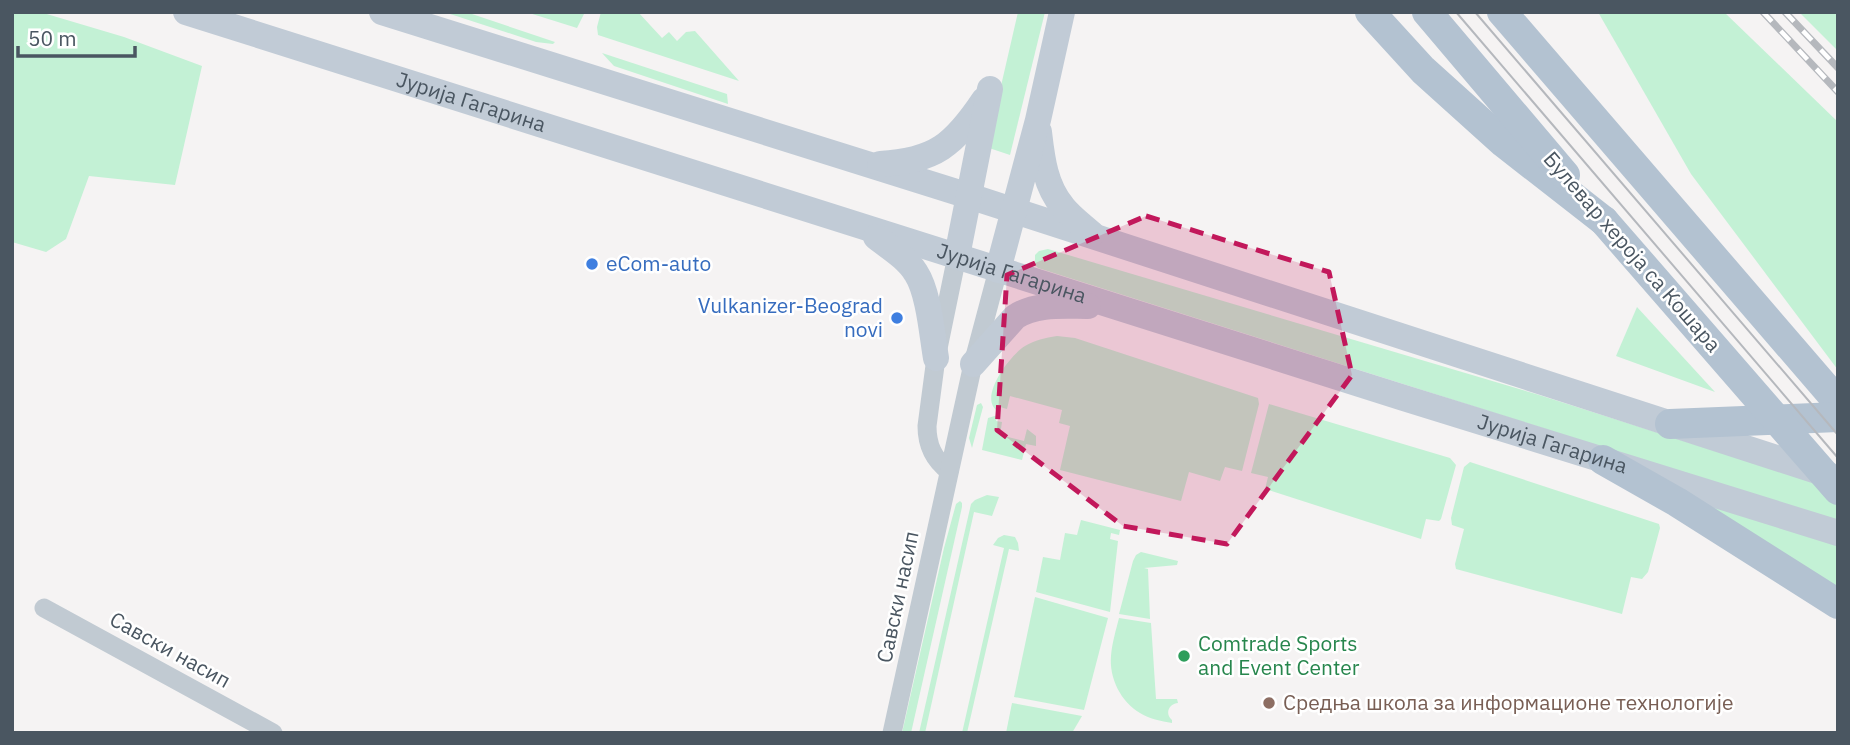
<svg xmlns="http://www.w3.org/2000/svg" width="1850" height="745" font-family="'IBM Plex Sans',sans-serif">
	<rect width="100%" height="100%" fill="#f5f3f3"/>
	<g fill="#c3f1d5">
		<polygon points="12,12 40,12 124,37 202,66 175,185 89,176 66,239 46,252 12,242"/>
		<polygon points="444,12 466,12 555,42 553,44 536,42"/>
		<polygon points="526,12 585,12 577,28"/>
		<polygon points="601,12 638,12 662,38 669,32 677,41 686,32 695,31 739,81 598,35 597,27"/>
		<polygon points="1018,12 1045,12 1010,155 989,148 992,125"/>
		<polygon points="1598,12 1724,12 1838,122 1838,370 1691,174"/>
		<polygon points="1799,12 1838,12 1838,51"/>
		<polygon points="602,53 727,94 728,104 614,66"/>
		<polygon points="1048,249 1536,394 1838,490 1838,522 1038,268 1035,265 1035,255 1039,251"/>
		<polygon points="1637,307 1715,392 1616,356"/>
		<path d="M 1057,336 L 1075,338 L 1258,398 L 1259,404 L 1242,471 L 1225,467 L 1220,481 L 1189,472 L 1181,501 L 1060,470 L 1070,426 L 1059,423 L 1062,410 L 1010,396 L 1007,409 L 1000,407 L 998,411 C 977,399 1010,355 1025,346 C 1035,340 1045,338 1057,336 Z"/>
		<polygon points="981,403 983,407 972,448 969,438 977,405"/>
		<polygon points="1269,404 1450,458 1456,465 1441,519 1439,521 1426,519 1421,539 1265,489 1268,477 1251,473"/>
		<polygon points="998,415 996,421 1002,422 1000,435 1024,441 1027,429 1036,436 1036,446 1026,444 1022,460 982,450 988,418"/>
		<polygon points="1470,462 1659,524 1660,528 1648,572 1642,579 1631,577 1622,614 1456,569 1455,564 1464,529 1452,525 1451,518 1464,467"/>
		<polygon points="987,495 999,497 992,516 974,512 925,733 919,733 971,504 975,500"/>
		<polygon points="1684,496 1838,543 1838,592"/>
		<polygon points="960,501 962,503 962,507 911,733 902,733 944,548 956,504"/>
		<polygon points="1081,520 1120,530 1119,535 1111,533 1110,539 1118,541 1110,612 1036,592 1043,557 1060,560 1065,533 1077,535"/>
		<polygon points="1004,535 1015,537 1018,543 1019,551 1009,549 967,733 962,733 1004,548 993,545 998,538"/>
		<polygon points="1141,552 1178,561 1177,565 1144,568 1148,569 1150,619 1119,614 1133,561 1136,555"/>
		<polygon points="1035,597 1108,618 1084,710 1014,697"/>
		<path d="M 1119,618 L 1151,623 L 1156,699 L 1177,699 L 1178,703 C 1168,704 1165,714 1172,720 L 1172,723 C 1161,721 1149,719 1140,713 C 1121,702 1109,678 1111,656 C 1112,643 1116,630 1119,618 Z"/>
		<polygon points="1012,703 1082,716 1072,733 1006,733"/>
	</g>
	<g fill="none" stroke-linecap="round" stroke-linejoin="round">
		<g stroke="#c1cad2" stroke-width="19">
			<path d="M 949,471 C 933,459 927,445 927,426 L 936,358 L 957,256"/>
			<polyline points="44,608 273,733"/>
			<polyline points="892,733 973,364 998,270"/>
		</g>
		<g stroke="#c1cbd6" stroke-width="26">
			<path id="s1" d="M 186,12 L 1404,398 L 1838,533"/>
			<polyline points="382,12 969,196 1829,475"/>
			<path d="M 1039,132 C 1042,158 1045,186 1063,207 C 1071,217 1082,225 1092,234"/>
			<path d="M 880,164 C 935,161 954,145 984,100"/>
			<path d="M 876,237 C 890,248 907,258 916,273 C 929,293 932,335 936,358"/>
			<polyline points="957,256 990,89"/>
			<polyline points="998,270 1038,120 1062,12"/>
			<path d="M 973,364 L 1015,317 C 1036,303 1064,306 1088,306"/>
		</g>
		<g stroke="#b3c2d1" stroke-width="30">
			<polyline points="1370,12 1423,70 1504,143 1604,221"/>
			<polyline points="1427,12 1565,175"/>
			<polyline points="1502,12 1838,402"/>
			<polyline points="1670,424 1838,417"/>
			<polyline points="1603,460 1677,502 1838,604"/>
		</g>
		<g stroke="#b5b8bd" stroke-width="2">
			<polyline points="1456,12 1838,458"/>
			<polyline points="1475,12 1838,435"/>
		</g>
		<g stroke="#b5b8bd" stroke-width="7">
			<g id="rail">
				<polyline points="1763,12 1838,92"/>
				<polyline points="1785,12 1838,68"/>
			</g>
		</g>
		<use href="#rail" stroke="#fff" stroke-width="4.5" stroke-dasharray="13" stroke-linecap="butt"/>
		<polyline stroke="#b3c2d1" stroke-width="30" points="1604,221 1838,490"/>
	</g>
	<path fill="#c2185b" fill-opacity="0.2" stroke="#c2185b" stroke-width="5" stroke-dasharray="14 9" stroke-linejoin="round" d="M 1146,216 L 1329,272 L 1352,375 L 1227,544 L 1123,526 L 997,430 L 1007,275 Z"/>
	<g fill="#3f7fe0" stroke="#fff" stroke-width="2.5">
		<circle cx="592" cy="264" r="7"/>
		<circle cx="897" cy="318" r="7"/>
	</g>
	<circle fill="#2e9e5b" stroke="#fff" stroke-width="2.5" cx="1184" cy="656" r="7"/>
	<circle fill="#8d6e63" stroke="#fff" stroke-width="2.5" cx="1269" cy="703" r="7"/>
	<g text-anchor="middle" stroke-width="5" stroke-linejoin="round" paint-order="stroke">
		<g font-size="21" fill="#4a5661" stroke="#fff">
			<text dy="7" stroke="none"><textPath href="#s1" startOffset="299">Јурија Гагарина</textPath></text>
			<text transform="translate(1632 252) rotate(49)" y="7">Булевар хероја са Кошара</text>
			<text dy="7" stroke="none"><textPath href="#s1" startOffset="866">Јурија Гагарина</textPath></text>
			<text dy="7" stroke="none"><textPath href="#s1" startOffset="1433">Јурија Гагарина</textPath></text>
			<text transform="translate(898 597) rotate(-78)" y="7">Савски насип</text>
			<text transform="translate(170 650) rotate(29)" y="7">Савски насип</text>
		</g>
		<g font-size="21" fill="#366cbe" stroke="#fff" text-anchor="start">
			<text x="606" y="271">eCom-auto</text>
			<text x="883" y="313" text-anchor="end">Vulkanizer-Beograd<tspan x="883" dy="24">novi</tspan></text>
		</g>
		<g font-size="21" fill="#27864d" stroke="#fff" text-anchor="start">
			<text x="1198" y="651">Comtrade Sports<tspan x="1198" dy="24">and Event Center</tspan></text>
		</g>
		<g font-size="21" fill="#785e54" stroke="#fff" text-anchor="start">
			<text x="1283" y="710">Средња школа за информационе технологије</text>
		</g>
	</g>
	<rect width="1850" height="745" fill="none" stroke="#4a5661" stroke-width="28"/>
	<path d="M18 46v10h117v-10" fill="none" stroke="#4a5661" stroke-width="3.5"/>
	<text x="28" y="46" font-size="21" fill="#4a5661" stroke="#ffffff" stroke-width="5" paint-order="stroke">50 m</text>
</svg>
